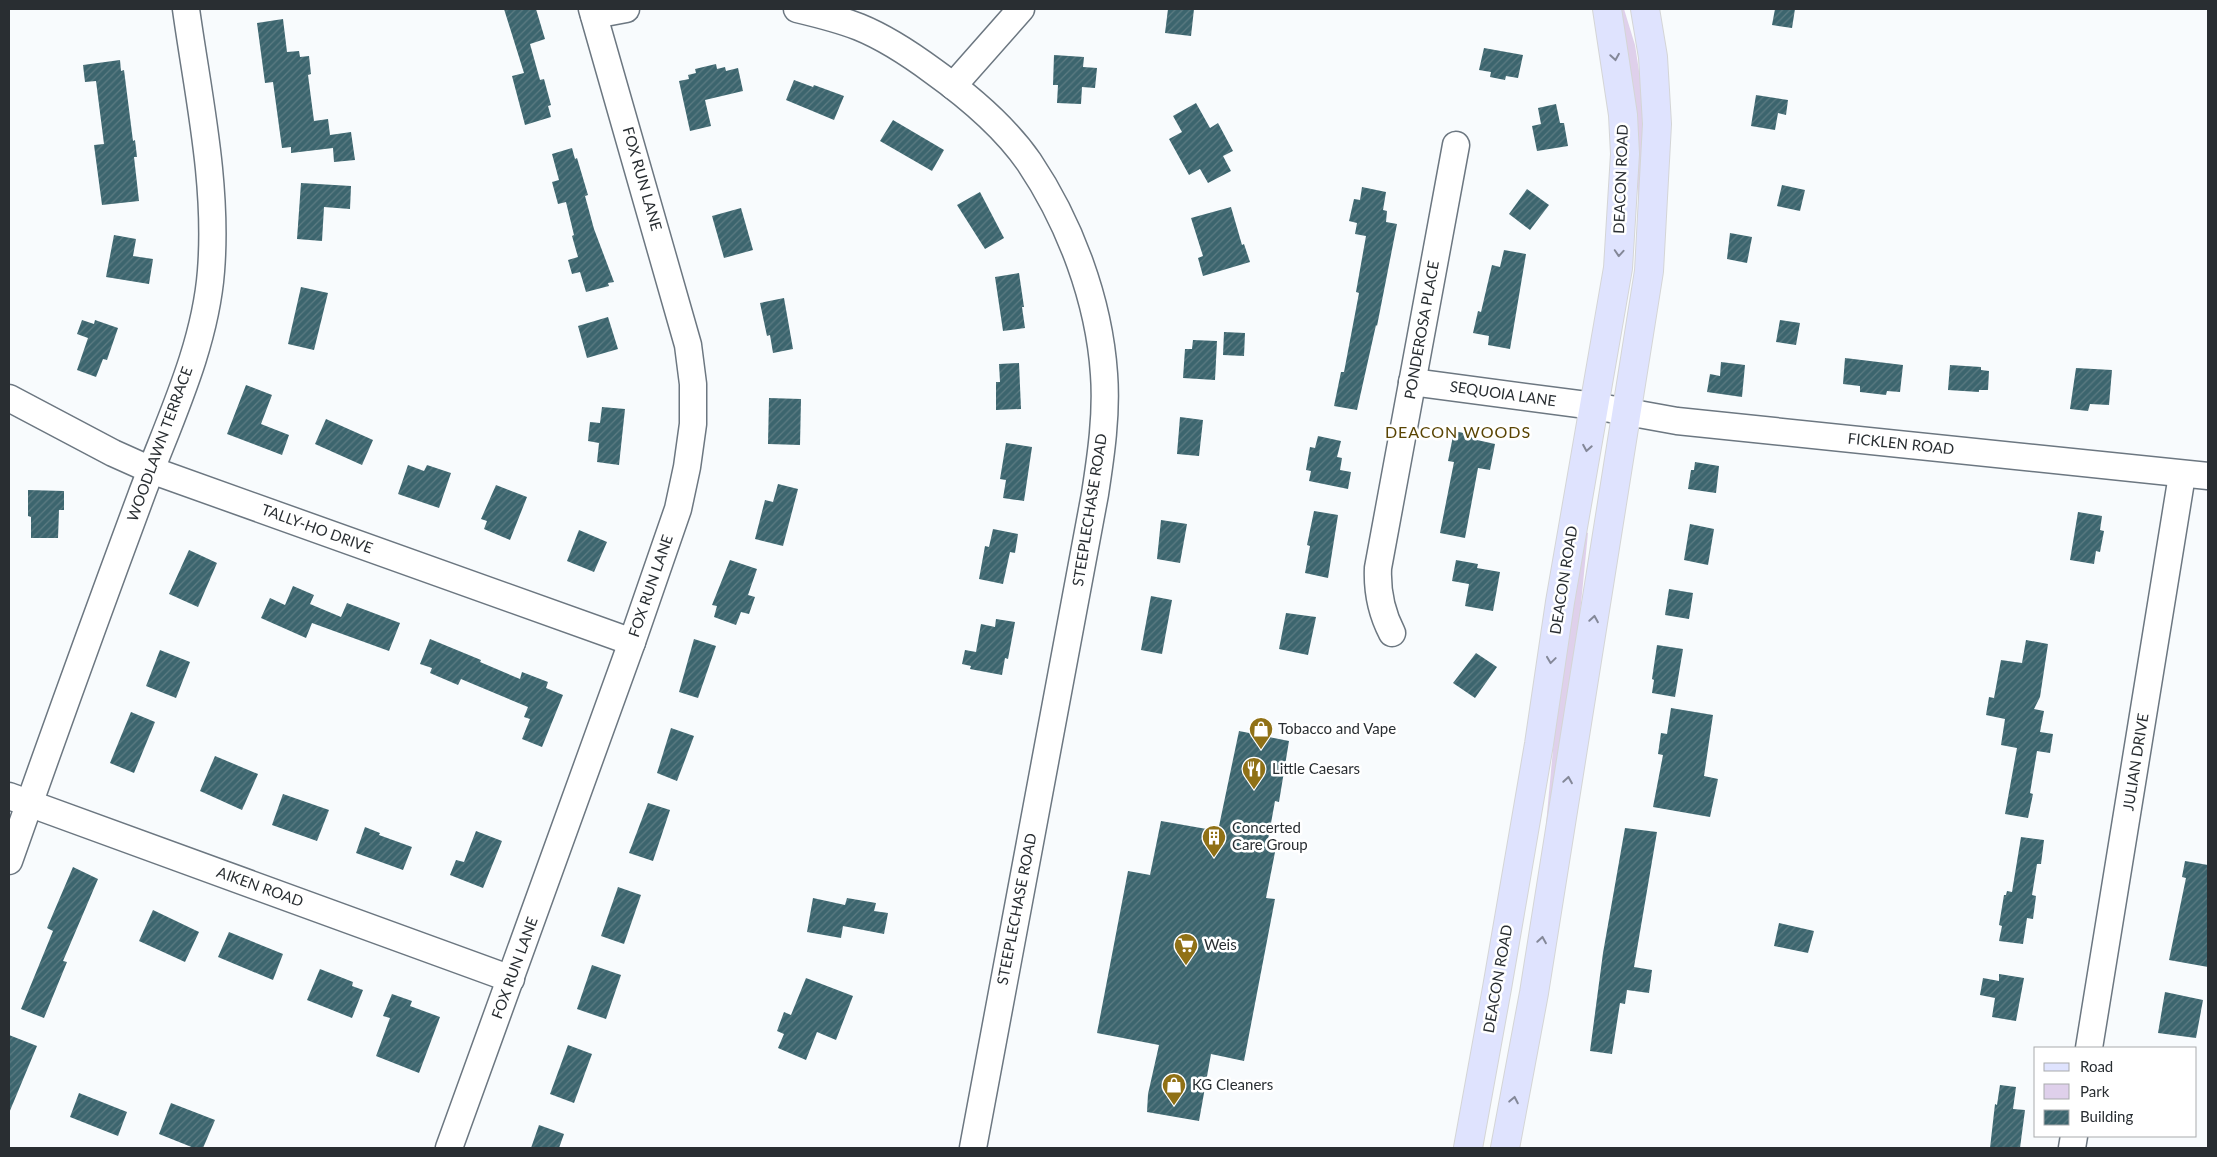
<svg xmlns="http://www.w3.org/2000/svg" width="2217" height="1157" font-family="Lato,sans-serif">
	<defs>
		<pattern id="building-hatch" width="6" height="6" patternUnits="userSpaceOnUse" patternTransform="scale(1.25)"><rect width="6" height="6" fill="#3c656e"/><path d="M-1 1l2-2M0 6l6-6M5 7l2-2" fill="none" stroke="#5d7c83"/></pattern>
	</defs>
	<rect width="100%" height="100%" fill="#f8fbfd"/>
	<g fill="#dfd0eb">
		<polygon points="1619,9 1624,9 1635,45 1647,123 1639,206 1634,116"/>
		<polygon points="1585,532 1588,533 1572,694 1544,846 1558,696"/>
	</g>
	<g fill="url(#building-hatch)">
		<polygon points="504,9 536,9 545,39 530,44 540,80 544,79 551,105 548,106 551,117 525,125 512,76 524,73"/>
		<polygon points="1168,9 1194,9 1191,36 1165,33"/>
		<polygon points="1775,9 1795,9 1792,28 1772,25"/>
		<polygon points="283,19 287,52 299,51 300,57 309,56 311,74 308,75 314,121 328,119 330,135 351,132 355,160 334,162 333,148 291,153 291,147 282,148 273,82 265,83 257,23"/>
		<polygon points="1484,48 1523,55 1518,78 1506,76 1505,80 1490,77 1491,72 1479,70"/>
		<polygon points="1054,55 1084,57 1083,67 1097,68 1095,88 1082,87 1081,104 1057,103 1058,85 1053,85"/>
		<polygon points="120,60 121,71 124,70 133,141 135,140 137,157 134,157 139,201 102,205 94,145 104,144 96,81 85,82 83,65"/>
		<polygon points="716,64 717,69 725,67 726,71 738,68 743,91 705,100 711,126 690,131 679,81 689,79 688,75 696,73 695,69"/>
		<polygon points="794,80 813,87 814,85 844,96 834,120 786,100"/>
		<polygon points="1756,95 1788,100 1786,115 1778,113 1775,130 1751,126"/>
		<polygon points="1196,103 1210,128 1218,123 1233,151 1223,156 1231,171 1208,183 1200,169 1189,175 1169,139 1182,132 1173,116"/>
		<polygon points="1556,104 1560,123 1564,123 1568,146 1537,151 1532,126 1541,124 1538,108"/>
		<polygon points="893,120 944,150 932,171 880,141"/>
		<polygon points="572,148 575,159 577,158 588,195 585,196 594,229 614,282 608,283 609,286 586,292 580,272 572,274 568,260 578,257 572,236 574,235 566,202 558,204 552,182 559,180 552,154"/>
		<polygon points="301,183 351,186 350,209 324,207 322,241 297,239"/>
		<polygon points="1782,185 1805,190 1800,211 1777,206"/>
		<polygon points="1362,187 1386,192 1383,210 1387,211 1386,222 1397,224 1377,326 1376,325 1357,410 1334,406 1341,372 1344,372 1359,293 1356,292 1366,236 1355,234 1357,223 1349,221 1354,199 1360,200"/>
		<polygon points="1527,189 1549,205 1530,230 1509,214"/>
		<polygon points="980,192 1004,238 985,249 957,205"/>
		<polygon points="1231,207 1242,245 1244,244 1250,262 1203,276 1198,258 1203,256 1191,218"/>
		<polygon points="741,208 753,250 724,258 712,216"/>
		<polygon points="1730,233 1752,237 1747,263 1727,259"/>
		<polygon points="114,235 136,239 133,256 153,259 149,284 106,277"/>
		<polygon points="1504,250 1526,254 1510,349 1488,345 1489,336 1473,333 1478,311 1481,312 1492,265 1500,267"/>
		<polygon points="1019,273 1024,307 1022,307 1025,328 1003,331 995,277"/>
		<polygon points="301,287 328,293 314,350 288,344"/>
		<polygon points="784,298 793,349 773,353 770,335 767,336 760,303"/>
		<polygon points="608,317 618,349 587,358 578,326"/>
		<polygon points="82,320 94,324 95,320 118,328 107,360 103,359 96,377 77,370 88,338 77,334"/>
		<polygon points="1780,320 1800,323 1796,345 1776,342"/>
		<polygon points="1224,332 1245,333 1244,356 1223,355"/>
		<polygon points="1193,340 1217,341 1215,380 1183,378 1185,349 1192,349"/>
		<polygon points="1845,358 1903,365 1900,392 1887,391 1886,395 1860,392 1860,386 1843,384"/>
		<polygon points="1721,362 1745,365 1742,397 1707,392 1710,374 1720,376"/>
		<polygon points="1019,363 1021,409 996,410 996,382 1000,382 999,364"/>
		<polygon points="1950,365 1981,367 1981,370 1989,371 1988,390 1979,390 1979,392 1948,390"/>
		<polygon points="2076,368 2112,370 2109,405 2090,404 2088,411 2070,409"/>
		<polygon points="246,385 272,395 261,424 289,435 282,455 227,434"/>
		<polygon points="769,398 801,399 800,445 768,444"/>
		<polygon points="602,407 625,409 619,465 597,462 599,443 588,441 590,422 600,423"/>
		<polygon points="1180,417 1203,420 1199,456 1177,454"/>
		<polygon points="326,419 373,440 362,465 315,444"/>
		<polygon points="1454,431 1478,436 1477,440 1495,444 1490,470 1478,468 1465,538 1440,533 1454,462 1448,461"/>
		<polygon points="1318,436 1341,441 1337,457 1342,458 1340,470 1351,472 1348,489 1309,481 1311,471 1306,470 1310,447 1315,448"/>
		<polygon points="1006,443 1032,447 1024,501 1003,498 1006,480 1000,479"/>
		<polygon points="1695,462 1719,466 1716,493 1688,489 1691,470 1694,470"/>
		<polygon points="408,465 424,471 427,465 451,473 439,508 398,494"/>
		<polygon points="778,484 798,489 783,546 755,539 765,500 773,502"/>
		<polygon points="496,485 527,497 510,540 484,529 487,521 481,519"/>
		<polygon points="28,490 64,491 64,510 59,510 58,538 31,538 31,517 28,516"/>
		<polygon points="1314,511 1338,515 1328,578 1305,573 1310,546 1307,545"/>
		<polygon points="2078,512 2102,516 2100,530 2104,531 2100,552 2096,551 2094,564 2070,560"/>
		<polygon points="1161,520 1187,524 1180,563 1157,559"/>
		<polygon points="1690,524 1714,529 1708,565 1684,560"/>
		<polygon points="993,529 1018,534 1015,553 1010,552 1003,584 979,579 985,546 989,547"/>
		<polygon points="579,530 607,542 594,572 567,561"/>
		<polygon points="189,550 217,563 198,607 169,594"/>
		<polygon points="730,560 757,569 748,595 755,597 749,614 741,612 736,625 714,617 717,606 712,605"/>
		<polygon points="1456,560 1478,564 1477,568 1500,572 1493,611 1465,606 1469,584 1452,581"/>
		<polygon points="293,586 314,595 310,604 341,617 347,603 400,623 389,651 312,623 306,638 261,618 270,598 285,605"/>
		<polygon points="1669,589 1693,593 1689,619 1665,615"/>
		<polygon points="1151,596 1172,600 1162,654 1141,650"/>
		<polygon points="1286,613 1316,617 1308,655 1279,649"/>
		<polygon points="996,619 1015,622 1008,659 1005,658 1002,675 970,669 971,666 962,664 965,650 976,652 981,624 995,627"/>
		<polygon points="430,639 481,660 480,662 520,679 522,672 548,682 546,688 563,695 542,747 522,739 530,719 524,717 528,707 461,679 458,685 430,673 432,668 420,664"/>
		<polygon points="694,639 716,646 698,698 679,692"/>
		<polygon points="2026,640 2048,644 2040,697 2034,709 2044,711 2040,732 2053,734 2050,753 2037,751 2030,793 2033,794 2028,818 2005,814 2017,748 2001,745 2005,719 1986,715 1989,697 1994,698 2001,660 2022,663"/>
		<polygon points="1657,645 1683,649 1675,697 1652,693 1654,680 1652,679"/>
		<polygon points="160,650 190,662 176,698 146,686"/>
		<polygon points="1476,653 1497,667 1475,698 1453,683"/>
		<polygon points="1671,708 1713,715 1704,776 1718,779 1710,817 1653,807 1663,755 1658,754 1661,733 1667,734"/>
		<polygon points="131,712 155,722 134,773 110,763"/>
		<polygon points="671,728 694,736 677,781 657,773"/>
		<polygon points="1239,731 1289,741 1279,802 1275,801 1268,840 1277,842 1266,898 1275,899 1244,1061 1211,1054 1199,1121 1147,1112 1148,1094 1159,1045 1097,1033 1128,871 1150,875 1161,821 1218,831"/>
		<polygon points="215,756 258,774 242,810 200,791"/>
		<polygon points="283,794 329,810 317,841 272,825"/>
		<polygon points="648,803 670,810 653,861 629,853"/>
		<polygon points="365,827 380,833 379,835 412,847 403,870 356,853"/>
		<polygon points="1625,828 1657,832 1634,967 1652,970 1649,993 1627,990 1625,1004 1620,1003 1612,1054 1590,1051 1603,953"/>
		<polygon points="476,831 502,841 483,888 450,875 456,860 464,862"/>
		<polygon points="2021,837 2044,840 2041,864 2037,864 2032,895 2036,896 2033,919 2027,918 2023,944 1999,941 2002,926 1999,925 2004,895 2006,895 2007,891 2012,892"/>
		<polygon points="2185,861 2208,865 2208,967 2169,960 2186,878 2182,877"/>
		<polygon points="73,867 98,879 63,961 67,962 44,1018 21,1009 53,931 47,928"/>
		<polygon points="618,887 641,895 624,944 601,936"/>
		<polygon points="813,898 845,905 847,898 876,903 874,911 888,913 884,934 843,926 841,938 807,932"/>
		<polygon points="153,910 199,932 185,962 139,941"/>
		<polygon points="1779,923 1814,931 1808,953 1774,946"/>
		<polygon points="229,932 283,954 273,980 218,957"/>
		<polygon points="592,965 621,975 606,1019 577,1009"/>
		<polygon points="320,969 353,982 352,986 363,990 352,1018 307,1000"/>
		<polygon points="1999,974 2024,978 2016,1021 1992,1017 1995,998 1980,995 1983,978 1999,981"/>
		<polygon points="806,978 853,996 836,1040 817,1032 806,1060 778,1048 784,1034 777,1031 784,1012 791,1015"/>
		<polygon points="2165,992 2203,1000 2196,1038 2158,1033"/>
		<polygon points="392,994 412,1001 410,1006 440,1017 419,1073 376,1056 390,1018 383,1016"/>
		<polygon points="9,1035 37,1046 9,1113"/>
		<polygon points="568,1045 592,1054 574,1103 550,1094"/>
		<polygon points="2000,1085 2016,1087 2013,1109 2025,1110 2020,1148 1990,1148 1995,1104 1997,1105"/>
		<polygon points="79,1093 127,1112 118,1136 70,1117"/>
		<polygon points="171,1103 215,1120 203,1148 194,1148 159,1134"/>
		<polygon points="539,1125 564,1134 559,1148 531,1148"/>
	</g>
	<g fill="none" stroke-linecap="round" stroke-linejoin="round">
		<g stroke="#6c7781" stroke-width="29">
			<g id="minor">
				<path d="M 797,9 C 818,14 839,19 859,27 C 886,38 910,54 933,71 C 968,96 1004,126 1029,162 C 1070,223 1099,300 1104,374 C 1107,414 1101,455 1095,494 L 973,1148"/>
				<polyline points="594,15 626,9"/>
				<polyline points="953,86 1021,9"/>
				<polyline points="1412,382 1594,406 1677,421 2208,476"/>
				<polyline points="9,398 113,453 151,470 632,642"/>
				<path d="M 1392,633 C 1381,612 1377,591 1378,568 L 1456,145"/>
				<polyline points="9,796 511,979"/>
				<path d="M 9,861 C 52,739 96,617 141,496 C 168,423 205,349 211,271 C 218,183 198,95 186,9"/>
				<polyline points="2089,1048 2182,475"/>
				<polyline points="449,1148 632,642 678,509 687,467 693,424 693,384 688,345 592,9"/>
				<polyline points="2072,1148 2074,1136"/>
			</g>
		</g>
		<g stroke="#d4d5d6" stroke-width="30">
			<g id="major">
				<polyline points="1468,1148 1497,988 1539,744 1560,602 1618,268 1625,154 1623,115 1607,9"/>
				<polyline points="1505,1148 1534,993 1649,271 1657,124 1653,57 1645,9"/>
			</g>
		</g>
		<use href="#minor" stroke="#fff" stroke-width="26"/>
		<use href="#major" stroke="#dfe3fe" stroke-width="28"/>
	</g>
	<defs><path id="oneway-chevron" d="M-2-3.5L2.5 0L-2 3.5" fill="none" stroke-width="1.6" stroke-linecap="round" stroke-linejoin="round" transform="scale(1.25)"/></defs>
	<g stroke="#848898">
		<use href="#oneway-chevron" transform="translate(1615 57) rotate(81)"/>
		<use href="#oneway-chevron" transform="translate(1619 253) rotate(94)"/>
		<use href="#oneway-chevron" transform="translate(1587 448) rotate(100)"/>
		<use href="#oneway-chevron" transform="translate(1594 619) rotate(-81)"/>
		<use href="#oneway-chevron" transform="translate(1551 660) rotate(98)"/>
		<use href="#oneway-chevron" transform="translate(1568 780) rotate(-81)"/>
		<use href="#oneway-chevron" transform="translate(1542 940) rotate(-81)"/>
		<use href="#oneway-chevron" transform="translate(1514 1100) rotate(-79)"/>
	</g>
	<defs>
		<g id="shop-pin" transform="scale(1.25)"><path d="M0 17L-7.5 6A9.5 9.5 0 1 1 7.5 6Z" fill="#907116" stroke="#fff"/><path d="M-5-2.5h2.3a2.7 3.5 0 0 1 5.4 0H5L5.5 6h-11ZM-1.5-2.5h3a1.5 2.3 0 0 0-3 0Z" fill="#fff"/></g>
		<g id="restaurant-pin" transform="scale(1.25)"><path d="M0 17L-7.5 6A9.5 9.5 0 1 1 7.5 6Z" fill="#907116" stroke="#fff"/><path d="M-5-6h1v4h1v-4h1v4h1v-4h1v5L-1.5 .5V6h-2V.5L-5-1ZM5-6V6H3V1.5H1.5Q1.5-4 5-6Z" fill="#fff"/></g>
		<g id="building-pin" transform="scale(1.25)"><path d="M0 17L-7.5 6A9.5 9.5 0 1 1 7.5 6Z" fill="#907116" stroke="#fff"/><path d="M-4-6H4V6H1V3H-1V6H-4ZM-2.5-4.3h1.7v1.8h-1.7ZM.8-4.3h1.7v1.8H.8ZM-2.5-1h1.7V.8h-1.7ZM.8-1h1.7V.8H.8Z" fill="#fff"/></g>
		<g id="supermarket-pin" transform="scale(1.25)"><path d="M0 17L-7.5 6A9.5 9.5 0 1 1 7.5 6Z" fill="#907116" stroke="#fff"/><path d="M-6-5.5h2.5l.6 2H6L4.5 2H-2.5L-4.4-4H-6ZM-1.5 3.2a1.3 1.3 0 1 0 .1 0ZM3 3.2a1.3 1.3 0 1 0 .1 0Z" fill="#fff"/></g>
	</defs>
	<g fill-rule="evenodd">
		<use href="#shop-pin" x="1261" y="729"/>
		<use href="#restaurant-pin" x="1254" y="769"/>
		<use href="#building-pin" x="1214" y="837"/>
		<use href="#supermarket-pin" x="1186" y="945"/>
		<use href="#shop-pin" x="1174" y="1085"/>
	</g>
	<g text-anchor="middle" stroke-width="5" stroke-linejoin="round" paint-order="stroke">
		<g font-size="15" fill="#292e32" stroke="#fff">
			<text transform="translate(642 179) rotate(74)" y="5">FOX RUN LANE</text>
			<text transform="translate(1621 179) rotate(-88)" y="5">DEACON ROAD</text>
			<text transform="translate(1422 330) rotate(-80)" y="5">PONDEROSA PLACE</text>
			<text transform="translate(1503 394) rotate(8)" y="5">SEQUOIA LANE</text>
			<text transform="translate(160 444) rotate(-70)" y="5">WOODLAWN TERRACE</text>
			<text transform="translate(1901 444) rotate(6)" y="5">FICKLEN ROAD</text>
			<text transform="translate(1090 510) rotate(-81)" y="5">STEEPLECHASE ROAD</text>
			<text transform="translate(317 529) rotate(20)" y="5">TALLY-HO DRIVE</text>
			<text transform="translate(1564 580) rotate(-81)" y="5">DEACON ROAD</text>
			<text transform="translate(651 586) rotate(-71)" y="5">FOX RUN LANE</text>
			<text transform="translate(2136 762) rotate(-81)" y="5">JULIAN DRIVE</text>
			<text transform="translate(260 887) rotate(20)" y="5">AIKEN ROAD</text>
			<text transform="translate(1017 909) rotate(-79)" y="5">STEEPLECHASE ROAD</text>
			<text transform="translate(515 968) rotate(-70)" y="5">FOX RUN LANE</text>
			<text transform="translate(1498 979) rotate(-80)" y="5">DEACON ROAD</text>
		</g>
		<g font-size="15" fill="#292e32" stroke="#fff" text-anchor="start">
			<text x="1278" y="734">Tobacco and Vape</text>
			<text x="1272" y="774">Little Caesars</text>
			<text x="1232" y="833">Concerted<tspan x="1232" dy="17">Care Group</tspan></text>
			<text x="1204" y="950">Weis</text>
			<text x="1192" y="1090">KG Cleaners</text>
		</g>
		<g font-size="16" letter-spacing="1" fill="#594403" stroke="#fff">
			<text x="1458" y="438">DEACON WOODS</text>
		</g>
	</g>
	<rect width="2217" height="1157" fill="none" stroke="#292e32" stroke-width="20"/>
	<rect x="2034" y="1047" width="162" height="90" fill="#ffffff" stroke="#a9abad"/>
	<rect x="2044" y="1063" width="25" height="8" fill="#dfe3fe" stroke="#a9abad"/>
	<text x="2080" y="1072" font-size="15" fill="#292e32">Road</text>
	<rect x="2044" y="1084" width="25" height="15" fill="#dfd0eb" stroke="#a9abad"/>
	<text x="2080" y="1097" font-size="15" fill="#292e32">Park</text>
	<rect x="2044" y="1110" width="25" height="15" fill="url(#building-hatch)" stroke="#a9abad"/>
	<text x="2080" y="1122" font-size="15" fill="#292e32">Building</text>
</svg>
